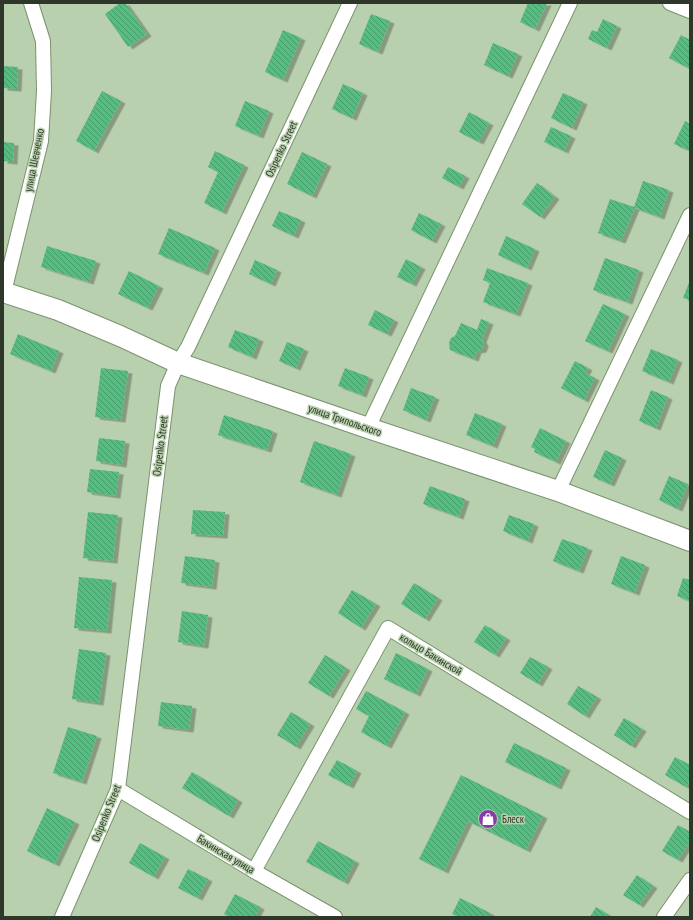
<svg xmlns="http://www.w3.org/2000/svg" width="693" height="920" font-family="'PT Sans Narrow',sans-serif">
	<defs>
		<pattern id="building-back-hatch" width="6" height="6" patternUnits="userSpaceOnUse"><rect width="6" height="6" fill="#57bd81"/><path d="M-1 5l2 2M0 0l6 6M5-1l2 2" fill="none" stroke="#489a6a"/></pattern>
		<filter id="shadow"><feDropShadow dx="4.5" dy="2.5" stdDeviation="0" flood-color="#0004"/></filter>
	</defs>
	<rect width="100%" height="100%" fill="#b8d0ad"/>
	<g fill="url(#building-back-hatch)" filter="url(#shadow)">
		<polygon points="120,3 125,3 147,34 128,47 105,14"/>
		<polygon points="528,3 547,3 535,29 520,22"/>
		<polygon points="371,14 390,21 378,52 359,44"/>
		<polygon points="603,19 617,26 607,48 588,39 592,30 597,32"/>
		<polygon points="283,30 301,38 283,80 265,72"/>
		<polygon points="681,35 690,40 690,69 669,58"/>
		<polygon points="493,43 518,54 508,76 484,65"/>
		<polygon points="3,66 18,67 17,89 3,88"/>
		<polygon points="343,84 363,93 352,118 332,109"/>
		<polygon points="102,91 121,101 94,151 76,141"/>
		<polygon points="563,93 583,102 572,128 551,118"/>
		<polygon points="245,101 269,111 259,136 235,126"/>
		<polygon points="469,112 489,123 479,142 459,132"/>
		<polygon points="685,121 690,124 690,151 674,144"/>
		<polygon points="551,127 571,136 564,151 544,142"/>
		<polygon points="3,142 14,143 13,162 3,161"/>
		<polygon points="215,151 244,165 222,212 204,203 218,172 208,167"/>
		<polygon points="302,152 327,164 312,196 287,184"/>
		<polygon points="448,167 465,176 459,187 442,178"/>
		<polygon points="643,181 669,190 660,217 635,208 621,241 598,233 610,199 634,207"/>
		<polygon points="537,183 555,197 540,217 522,204"/>
		<polygon points="279,211 301,220 294,236 272,226"/>
		<polygon points="419,213 441,224 432,241 411,230"/>
		<polygon points="169,228 215,248 204,273 158,254"/>
		<polygon points="506,236 535,249 527,268 498,255"/>
		<polygon points="47,246 96,261 89,282 41,267"/>
		<polygon points="605,258 639,270 628,302 593,290"/>
		<polygon points="406,259 421,267 412,284 397,277"/>
		<polygon points="255,260 277,270 271,284 249,274"/>
		<polygon points="487,268 528,283 516,314 483,302 490,283 483,280"/>
		<polygon points="129,271 159,286 148,308 118,294"/>
		<polygon points="690,280 690,300 683,298"/>
		<polygon points="603,304 625,314 608,351 585,341"/>
		<polygon points="375,310 394,320 387,334 368,325"/>
		<polygon points="481,319 489,322 482,340 484,344 482,350 477,351 474,359 450,350 449,343 451,338 455,336 461,323 477,330"/>
		<polygon points="235,330 259,339 252,357 228,347"/>
		<polygon points="18,334 59,351 51,371 10,354"/>
		<polygon points="287,342 304,349 296,368 279,361"/>
		<polygon points="651,349 678,360 669,382 642,371"/>
		<polygon points="575,361 588,368 585,373 595,378 584,400 561,388"/>
		<polygon points="101,368 128,371 121,420 95,417"/>
		<polygon points="345,368 369,377 362,395 338,386"/>
		<polygon points="411,388 435,397 426,420 403,410"/>
		<polygon points="651,390 668,397 656,428 639,421"/>
		<polygon points="475,413 502,424 493,446 466,435"/>
		<polygon points="224,415 273,431 267,450 218,435"/>
		<polygon points="540,428 566,441 556,462 534,452 535,449 531,447"/>
		<polygon points="99,438 125,441 122,465 96,461"/>
		<polygon points="314,441 351,454 337,495 300,482"/>
		<polygon points="605,450 622,458 610,484 593,477"/>
		<polygon points="90,469 119,472 116,496 87,492"/>
		<polygon points="669,476 688,484 678,509 659,500"/>
		<polygon points="430,486 465,499 459,517 423,504"/>
		<polygon points="193,510 225,512 223,536 191,534"/>
		<polygon points="88,512 118,515 113,561 83,558"/>
		<polygon points="509,515 534,524 528,541 503,531"/>
		<polygon points="562,539 588,548 579,571 553,561"/>
		<polygon points="185,556 215,560 212,587 181,583"/>
		<polygon points="621,556 645,565 635,593 611,584"/>
		<polygon points="79,577 112,580 107,631 74,628"/>
		<polygon points="683,578 690,580 690,601 677,596"/>
		<polygon points="414,583 438,598 425,619 401,604"/>
		<polygon points="352,590 376,604 361,628 338,613"/>
		<polygon points="182,611 208,615 204,646 178,642"/>
		<polygon points="485,625 506,638 495,655 474,642"/>
		<polygon points="79,649 106,653 99,703 72,699"/>
		<polygon points="396,653 428,669 416,694 384,679"/>
		<polygon points="325,655 346,668 329,696 308,683"/>
		<polygon points="530,657 548,667 538,684 520,673"/>
		<polygon points="578,686 597,697 585,716 567,704"/>
		<polygon points="366,691 405,712 387,746 361,732 369,716 356,709"/>
		<polygon points="161,702 192,706 189,730 158,726"/>
		<polygon points="291,712 310,724 296,747 277,735"/>
		<polygon points="624,718 642,729 631,746 614,735"/>
		<polygon points="68,727 97,736 82,782 53,773"/>
		<polygon points="514,743 566,768 557,787 505,762"/>
		<polygon points="675,757 690,765 690,780 686,787 665,775"/>
		<polygon points="337,760 357,771 349,786 328,775"/>
		<polygon points="192,772 238,800 229,816 182,788"/>
		<polygon points="461,775 543,816 526,850 468,821 444,871 419,859"/>
		<polygon points="47,808 75,822 55,864 27,851"/>
		<polygon points="678,825 690,832 690,841 678,860 662,851"/>
		<polygon points="318,841 355,861 344,882 306,862"/>
		<polygon points="140,843 165,857 154,877 129,863"/>
		<polygon points="188,869 208,879 198,898 178,888"/>
		<polygon points="637,875 653,886 639,905 623,895"/>
		<polygon points="235,894 260,907 255,917 229,917 224,914"/>
		<polygon points="460,898 490,913 488,917 458,917 452,914"/>
		<polygon points="596,907 612,917 590,917"/>
	</g>
	<g fill="none" stroke-linecap="round" stroke-linejoin="round">
		<g stroke="#7b9270" stroke-width="16">
			<g id="street">
				<polyline points="670,3 690,11"/>
				<polyline points="4,292 41,141 44,91 43,41 31,3"/>
				<polyline points="368,428 570,3"/>
				<polyline points="558,491 690,215"/>
				<polyline points="118,789 254,871 335,917"/>
				<polyline points="254,871 388,628 690,812"/>
				<polyline points="62,917 118,789 168,386 178,363 188,347 350,3"/>
				<polyline points="664,917 690,880"/>
			</g>
		</g>
		<g stroke="#7b9270" stroke-width="22">
			<polyline id="secondary" points="3,292 58,310 120,336 178,363 368,428 558,491 690,541"/>
		</g>
		<use href="#street" stroke="#fff" stroke-width="14"/>
		<use href="#secondary" stroke="#fff" stroke-width="20"/>
	</g>
	<defs>
		<g id="shop-disc" transform="scale(1)"><circle r="9.5" fill="#8a39a8" stroke="#b8d0ad"/><path d="M-5-2.5h2.3a2.7 3.5 0 0 1 5.4 0H5L5.5 6h-11ZM-1.5-2.5h3a1.5 2.3 0 0 0-3 0Z" fill="#fff"/></g>
	</defs>
	<g fill-rule="evenodd">
		<use href="#shop-disc" x="488" y="819"/>
	</g>
	<g text-anchor="middle" stroke-width="3" stroke-linejoin="round" paint-order="stroke">
		<g font-size="11" fill="#2e3729" stroke="#b8d0ad">
			<text transform="translate(281 149) rotate(-65)" y="4">Osipenko Street</text>
			<text transform="translate(34 160) rotate(-79)" y="4">улица Шевченко</text>
			<text transform="translate(345 420) rotate(19)" y="4">улица Трипольского</text>
			<text transform="translate(160 446) rotate(-83)" y="4">Osipenko Street</text>
			<text transform="translate(431 654) rotate(31)" y="4">кольцо Бакинской</text>
			<text transform="translate(106 813) rotate(-68)" y="4">Osipenko Street</text>
			<text transform="translate(226 854) rotate(31)" y="4">Бакинская улица</text>
		</g>
		<g font-size="11" fill="#2e3729" stroke="#b8d0ad" text-anchor="start">
			<text x="502" y="823">Блеск</text>
		</g>
	</g>
	<rect width="693" height="920" fill="none" stroke="#2e3729" stroke-width="8"/>
</svg>
